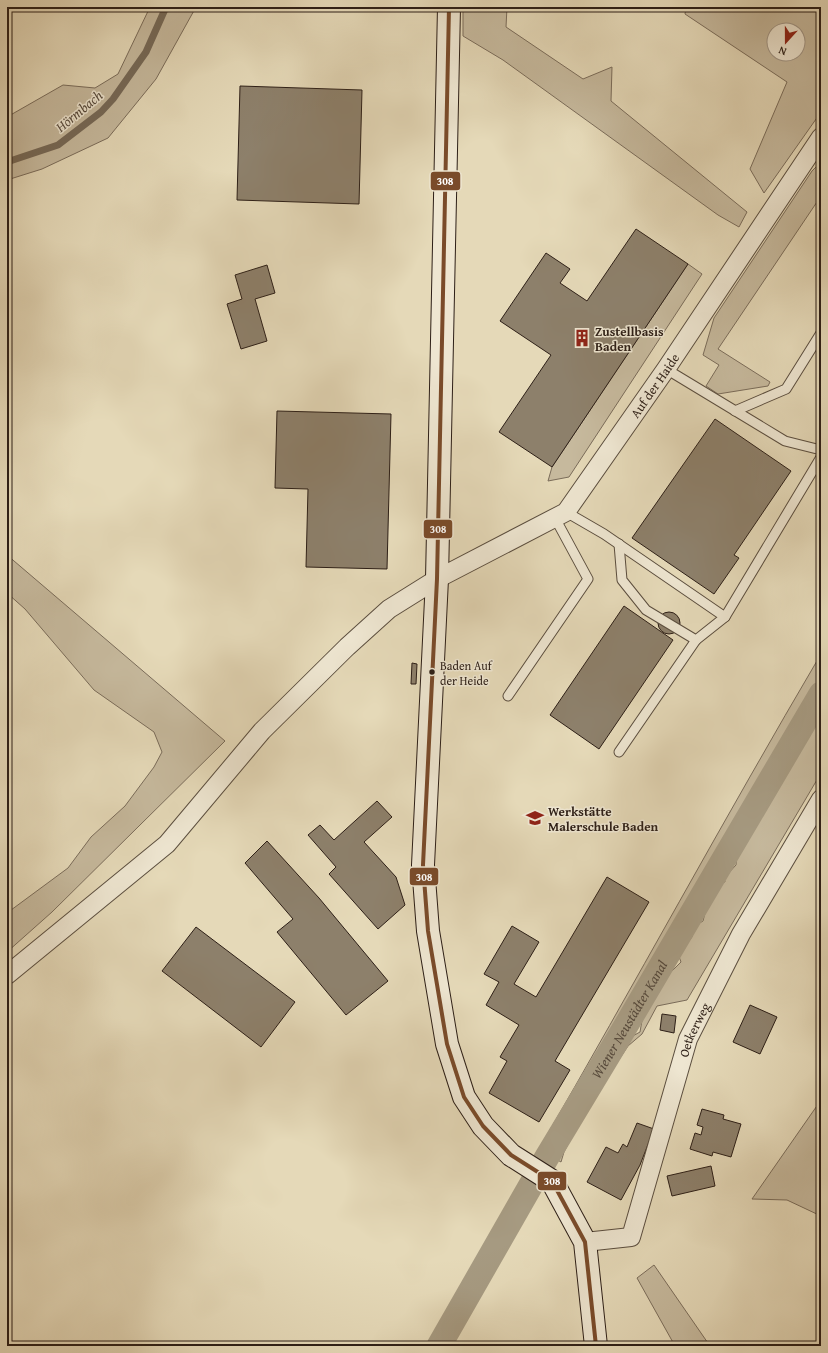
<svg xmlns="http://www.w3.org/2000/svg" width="828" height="1353" font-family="'Gentium Book Plus',serif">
	<rect width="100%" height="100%" fill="#e5d9b8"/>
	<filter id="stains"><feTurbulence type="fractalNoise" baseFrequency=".005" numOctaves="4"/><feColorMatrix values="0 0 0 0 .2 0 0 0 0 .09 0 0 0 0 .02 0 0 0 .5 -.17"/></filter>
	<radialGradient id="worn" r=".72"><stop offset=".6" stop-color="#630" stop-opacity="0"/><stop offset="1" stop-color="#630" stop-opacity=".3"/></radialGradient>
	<g fill="#c6b99d" stroke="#7a6c5a" fill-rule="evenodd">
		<polygon points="150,7 196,7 156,79 108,138 42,169 7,180 7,117 63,85 95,88 118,74"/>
		<polygon points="463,7 507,7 506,27 583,79 612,67 611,101 747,212 739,227 718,215 503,60 463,36"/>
		<path d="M 686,7 L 821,7 L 821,112 L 764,193 L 750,169 L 787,82 L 685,14 ZM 774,30 L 798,30 L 798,54 L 774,54 Z"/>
		<polygon points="821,162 821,196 718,349 770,382 768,386 718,394 706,386 719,365 703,355 714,318 812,171"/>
		<polygon points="688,264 702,274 569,477 548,481 552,467"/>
		<polygon points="7,555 225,741 52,912 7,952 7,913 68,868 91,837 125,806 154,767 162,752 154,732 94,690 25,609 7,593"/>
		<path d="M 821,654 L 821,689 L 786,743 L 728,845 L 700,880 L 700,892 L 614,1043 L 552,1146 L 557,1149 L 594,1084 L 620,1043 L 640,1032 L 646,997 L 681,962 L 678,954 L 692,937 L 691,928 L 703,921 L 708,901 L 719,882 L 725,882 L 724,878 L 736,865 L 737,849 L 821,702 L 821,773 L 687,1000 L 657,1006 L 642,1034 L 628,1046 L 586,1109 L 564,1152 L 561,1162 L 539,1149 C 634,985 725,817 821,654 Z"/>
		<polygon points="821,1100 821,1216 787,1200 752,1199"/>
		<polygon points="654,1265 710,1346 675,1346 637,1278"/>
	</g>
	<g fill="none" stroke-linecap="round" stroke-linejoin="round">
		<polyline stroke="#766957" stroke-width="7" points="7,162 58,145 101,112 113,99 146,52 166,7"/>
		<path stroke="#a69a81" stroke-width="25" id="s1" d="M 439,1346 L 547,1157 L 621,1034 L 821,694"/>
	</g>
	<g fill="#8d806b" stroke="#2d1f17">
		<polygon points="240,86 362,90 359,204 237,200"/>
		<polygon points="636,229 688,264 552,467 499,432 551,355 500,321 546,253 570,269 560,283 587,301"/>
		<polygon points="267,265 275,293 255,299 267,341 241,349 227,304 242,299 235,275"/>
		<polygon points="277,411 391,414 387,569 306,567 308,489 275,488"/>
		<polygon points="715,419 791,471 734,555 739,558 714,594 632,538"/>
		<polygon points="624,606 673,640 599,749 550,715"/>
		<circle cx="669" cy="623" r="11"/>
		<polygon points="412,663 417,664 416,684 411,684"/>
		<polygon points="377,801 392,817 364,842 396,877 405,905 378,929 329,874 336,867 308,835 320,825 334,840"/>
		<polygon points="267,841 319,898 388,981 346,1015 277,932 293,919 245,863"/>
		<polygon points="607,877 649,902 555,1061 570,1070 539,1122 489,1093 507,1061 500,1057 519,1025 486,1005 499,982 484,974 512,926 539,942 514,984 536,997"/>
		<polygon points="196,927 295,1002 261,1047 162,971"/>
		<polygon points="750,1005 777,1017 760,1054 733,1042"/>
		<polygon points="662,1014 676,1016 674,1033 660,1030"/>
		<polygon points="702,1109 724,1115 723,1119 741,1124 731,1157 713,1152 712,1156 690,1149 695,1133 701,1135 703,1127 697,1125"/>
		<polygon points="637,1123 654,1129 640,1165 621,1200 587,1182 606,1147 618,1153 623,1144 627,1147"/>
		<polygon points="711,1166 715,1186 672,1196 667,1176"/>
	</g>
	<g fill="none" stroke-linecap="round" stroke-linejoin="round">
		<g stroke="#5b4e3f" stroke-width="11">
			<g id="lane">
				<polyline points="666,369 785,441 821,450"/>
				<polyline points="735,411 786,389 821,333"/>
				<polyline points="566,512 604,534 725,617 821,457"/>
				<polyline points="619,544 622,580 646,610 696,640 725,617"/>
				<polyline points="508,696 588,579 555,518"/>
				<polyline points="619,752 696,640"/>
			</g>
		</g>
		<g stroke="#5b4e3f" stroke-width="20">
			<g id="street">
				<path id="s2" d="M 7,975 L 167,844 L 262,731 L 347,647 L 389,609 L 437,579 L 566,512 L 666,369 L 821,137"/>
				<path id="s3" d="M 585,1242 L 631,1237 L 688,1039 L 741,934 L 821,799"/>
			</g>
		</g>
		<g stroke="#2d1f17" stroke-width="24">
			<polyline id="secondary" points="449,7 437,579 423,865 428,931 447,1044 464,1097 483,1126 511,1155 552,1181 585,1242 596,1346"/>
		</g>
		<use href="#lane" stroke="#eee6d1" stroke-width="9"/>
		<use href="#street" stroke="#eee6d1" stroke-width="18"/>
		<use href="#secondary" stroke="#eee6d1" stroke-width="22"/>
		<g stroke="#eee6d1" stroke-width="7">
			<polyline id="bus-1" points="449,7 437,579 423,865 428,931 447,1044 464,1097 483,1126 511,1155 552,1181 585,1242 596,1346"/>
		</g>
		<use href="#bus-1" stroke="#7a4b2a" stroke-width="4"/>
	</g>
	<defs>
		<g id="building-bare" transform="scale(1.38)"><path d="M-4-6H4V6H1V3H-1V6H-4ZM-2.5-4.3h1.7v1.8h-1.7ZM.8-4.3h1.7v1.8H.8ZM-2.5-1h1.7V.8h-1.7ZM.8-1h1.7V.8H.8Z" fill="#8f2418" stroke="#eee6d1" stroke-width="2.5" paint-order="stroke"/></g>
		<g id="school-bare" transform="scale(1.38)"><path d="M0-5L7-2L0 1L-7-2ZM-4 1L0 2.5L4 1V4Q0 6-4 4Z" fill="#8f2418" stroke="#eee6d1" stroke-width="2.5" paint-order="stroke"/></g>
	</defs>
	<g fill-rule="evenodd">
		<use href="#building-bare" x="582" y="338"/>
		<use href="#school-bare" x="535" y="818"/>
	</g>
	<circle fill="#2d1f17" stroke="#eee6d1" stroke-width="1.5" cx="432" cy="672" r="3.5"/>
	<g text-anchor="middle" stroke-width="3" stroke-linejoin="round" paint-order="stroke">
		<g font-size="12" fill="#2d1f17" stroke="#eee6d1" text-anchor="start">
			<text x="440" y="670">Baden Auf<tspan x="440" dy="15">der Heide</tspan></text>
		</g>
		<g font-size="13" font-weight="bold" fill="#2d1f17" stroke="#eee6d1" text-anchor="start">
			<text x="595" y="336">Zustellbasis<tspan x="595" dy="15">Baden</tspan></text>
			<text x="548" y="816">Werkstätte<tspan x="548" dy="15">Malerschule Baden</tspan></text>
		</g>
		<g font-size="13" fill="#2d1f17" stroke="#eee6d1">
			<text dy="5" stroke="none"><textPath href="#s2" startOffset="887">Auf der Haide</textPath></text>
			<text dy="5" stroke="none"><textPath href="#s3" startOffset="263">Oetkerweg</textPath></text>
		</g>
		<g font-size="14" font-style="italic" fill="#574a3c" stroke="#eee6d1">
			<text transform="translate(79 111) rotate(-40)" y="5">Hörmbach</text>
			<text dy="5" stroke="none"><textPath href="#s1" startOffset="378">Wiener Neustädter Kanal</textPath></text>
		</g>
	</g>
	<g stroke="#eee6d1" stroke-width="1.5">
		<rect x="430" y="171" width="31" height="20" rx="4" fill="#7a4b2a"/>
		<rect x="423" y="519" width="30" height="20" rx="4" fill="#7a4b2a"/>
		<rect x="409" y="867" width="30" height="19" rx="4" fill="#7a4b2a"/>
		<rect x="537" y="1171" width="30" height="20" rx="4" fill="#7a4b2a"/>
	</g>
	<g font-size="11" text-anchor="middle" font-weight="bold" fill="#fff">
		<text x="445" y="185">308</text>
		<text x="438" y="533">308</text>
		<text x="424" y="881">308</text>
		<text x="552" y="1185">308</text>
	</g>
	<rect width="828" height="1353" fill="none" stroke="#e5d9b8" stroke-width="24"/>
	<rect x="8" y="8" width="812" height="1337" fill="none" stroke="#2d1f17" stroke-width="2"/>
	<rect x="12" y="12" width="804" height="1329" fill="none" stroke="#2d1f17"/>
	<g transform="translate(786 42) rotate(201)"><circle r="19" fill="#eee6d1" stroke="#a19687"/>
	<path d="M0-3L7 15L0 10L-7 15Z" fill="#8f2418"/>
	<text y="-6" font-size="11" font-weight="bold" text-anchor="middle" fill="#2d1f17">N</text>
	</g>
	<rect width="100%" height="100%" filter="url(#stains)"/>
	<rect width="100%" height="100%" fill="url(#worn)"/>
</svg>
